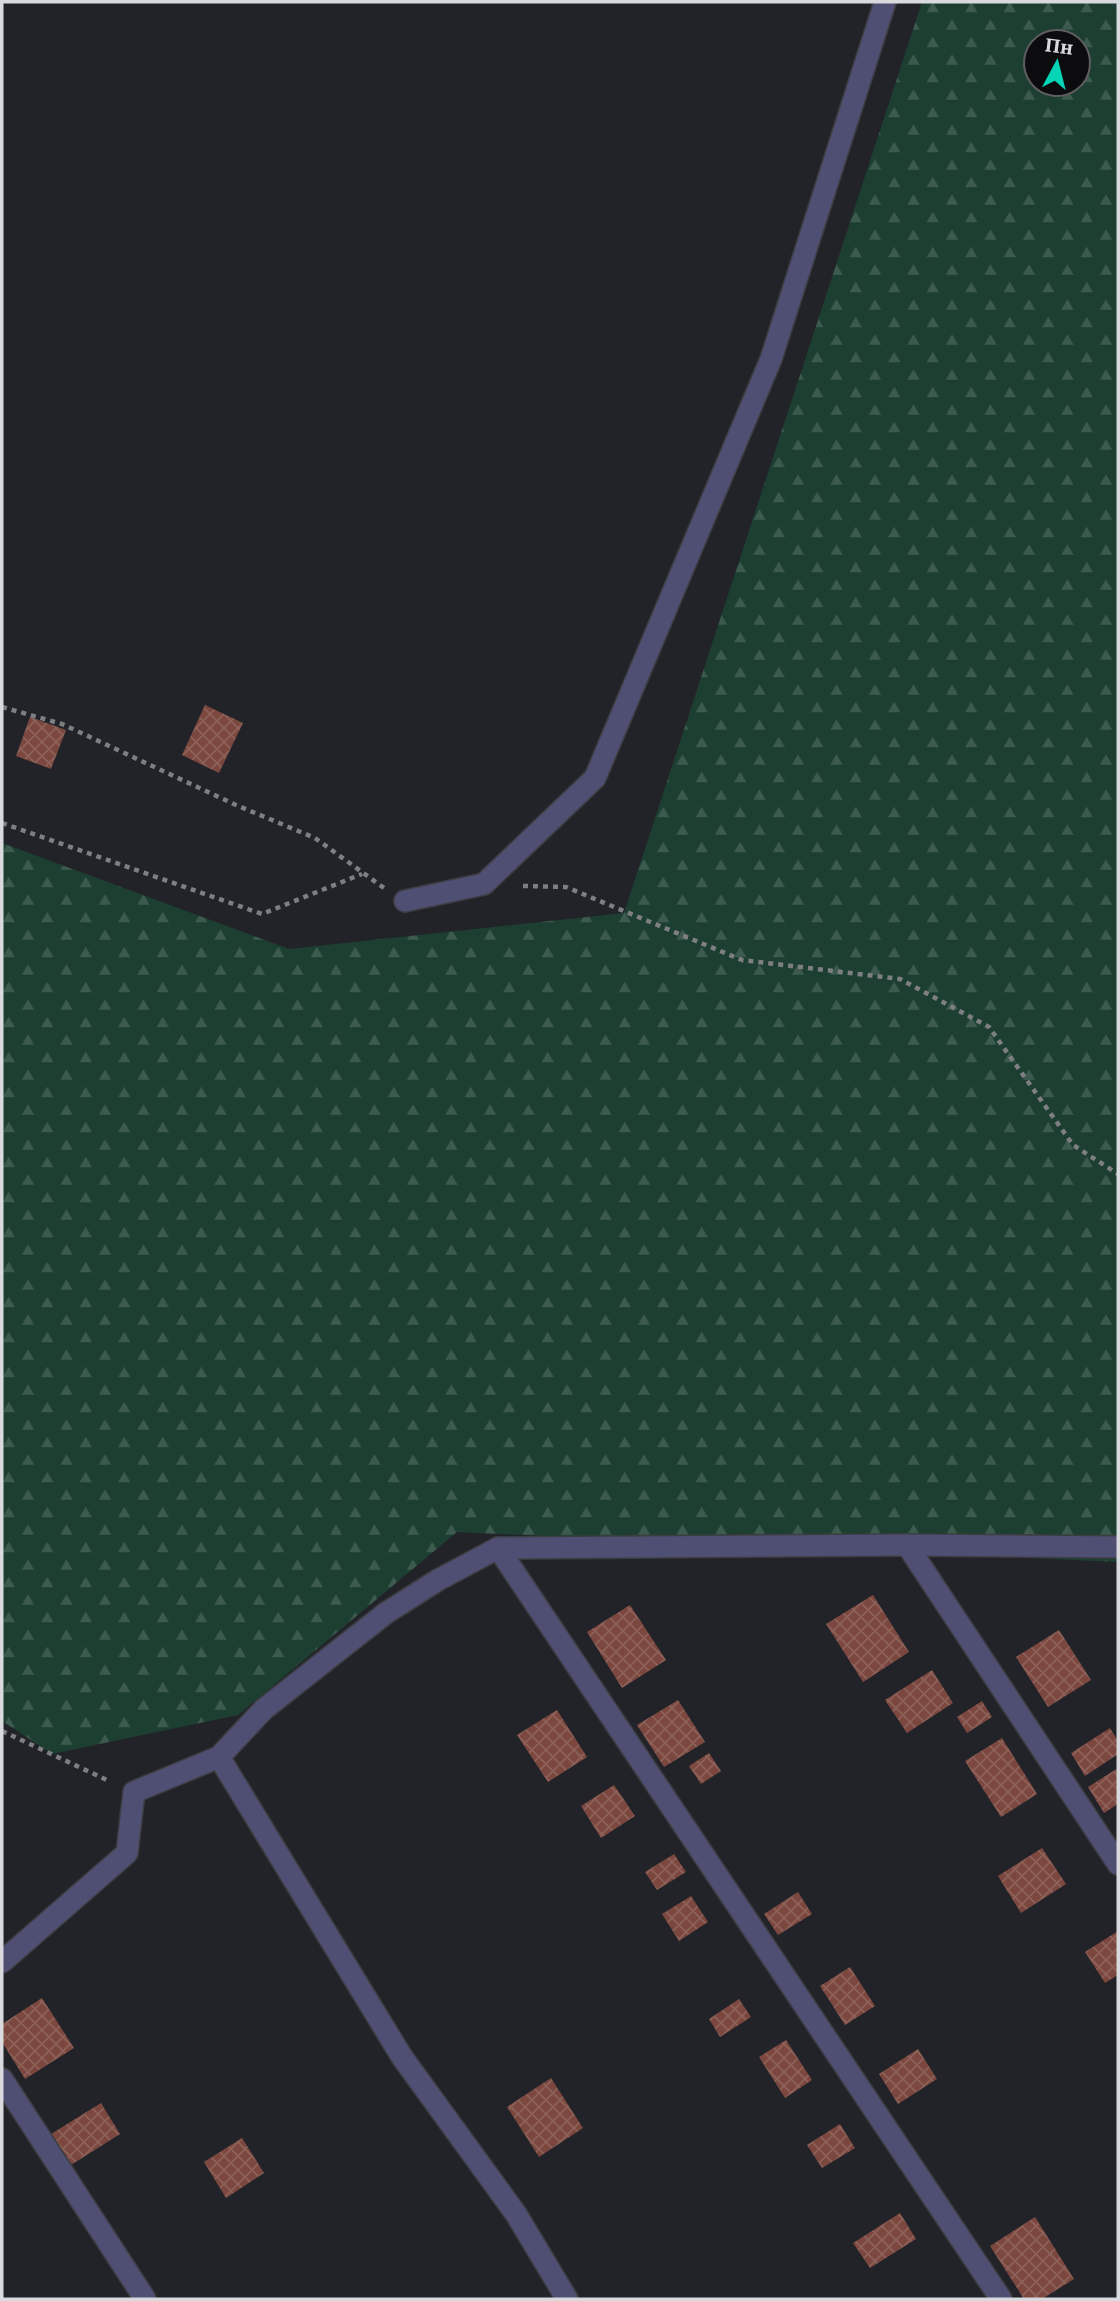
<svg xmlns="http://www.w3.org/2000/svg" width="1120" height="2301" font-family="'IBM Plex Serif',serif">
	<defs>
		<pattern id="forest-firs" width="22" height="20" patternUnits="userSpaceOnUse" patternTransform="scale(1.75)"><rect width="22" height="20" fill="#1c3f31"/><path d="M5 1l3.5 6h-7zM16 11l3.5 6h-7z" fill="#3c5a4e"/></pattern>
		<pattern id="building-cross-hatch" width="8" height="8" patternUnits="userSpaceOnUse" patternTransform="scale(1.75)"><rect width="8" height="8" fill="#7b473e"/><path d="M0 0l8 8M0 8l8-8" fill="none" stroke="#8d6159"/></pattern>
	</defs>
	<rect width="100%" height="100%" fill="#222328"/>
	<path fill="url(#forest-firs)" fill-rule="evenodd" d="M 922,2 L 1118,2 L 1118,1562 L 457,1532 L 238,1715 L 52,1754 L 2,1721 L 2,843 L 289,949 L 624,913 ZM 1036,42 L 1078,42 L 1078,84 L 1036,84 Z"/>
	<g fill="url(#building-cross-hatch)">
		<polygon points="205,705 243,723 219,773 182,755"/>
		<polygon points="30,717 66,730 51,769 16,756"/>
		<polygon points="873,1595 909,1652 863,1682 826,1624"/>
		<polygon points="630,1605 666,1660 622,1688 587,1632"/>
		<polygon points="1059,1630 1091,1680 1048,1707 1016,1657"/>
		<polygon points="932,1670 953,1703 907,1733 885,1700"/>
		<polygon points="678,1700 705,1742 664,1767 637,1725"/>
		<polygon points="982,1701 992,1717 967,1733 957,1717"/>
		<polygon points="557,1710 587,1757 548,1782 517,1735"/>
		<polygon points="1110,1728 1118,1741 1118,1754 1085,1776 1071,1753"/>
		<polygon points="1002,1738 1037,1794 1001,1817 965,1761"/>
		<polygon points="709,1753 721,1771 701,1784 689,1766"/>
		<polygon points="1118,1768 1118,1804 1104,1813 1088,1787"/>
		<polygon points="614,1785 635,1816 601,1838 581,1806"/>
		<polygon points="1042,1848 1066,1884 1021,1913 998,1876"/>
		<polygon points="674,1854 686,1872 657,1890 645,1872"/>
		<polygon points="798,1892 812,1914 778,1935 764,1914"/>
		<polygon points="691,1896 708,1922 679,1941 662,1914"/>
		<polygon points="1118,1931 1118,1975 1105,1983 1085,1952"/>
		<polygon points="850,1967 875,2006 845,2025 820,1986"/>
		<polygon points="42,1998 74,2048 25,2079 2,2042 2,2024"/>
		<polygon points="739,1999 751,2017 720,2037 709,2019"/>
		<polygon points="786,2040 812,2080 785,2098 759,2057"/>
		<polygon points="918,2049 937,2079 898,2104 879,2074"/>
		<polygon points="551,2078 583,2128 539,2157 507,2107"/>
		<polygon points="101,2103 120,2134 71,2165 51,2134"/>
		<polygon points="840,2124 855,2148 822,2168 807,2145"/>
		<polygon points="242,2138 264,2173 226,2198 204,2162"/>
		<polygon points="900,2213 916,2239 870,2268 853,2243"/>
		<polygon points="1035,2217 1074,2279 1042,2299 1024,2299 990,2246"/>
	</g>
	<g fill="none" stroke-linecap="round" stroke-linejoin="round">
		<g stroke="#3c3d41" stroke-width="24">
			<g id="minor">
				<polyline points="405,901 484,884 595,778 771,359 885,2"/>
				<polyline points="907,1545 1118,1864"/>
				<polyline points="498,1548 1001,2299"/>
				<polyline points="219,1757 402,2057 516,2214 567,2299"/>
				<polyline points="2,1962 127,1853 134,1792 219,1757 264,1709 386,1613 438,1580 498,1548 907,1545 1118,1547"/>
				<polyline points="2,2079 145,2299"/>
			</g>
		</g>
		<g stroke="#7e7f83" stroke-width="4.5" stroke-dasharray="5 5" stroke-linecap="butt">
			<polyline points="2,707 62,724 236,805 315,838 384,888"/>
			<polyline points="2,823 262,914 362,874"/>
			<polyline points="523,886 566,887 742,960 900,979 989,1027 1073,1145 1118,1174"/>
			<polyline points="2,1731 109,1781"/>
		</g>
		<use href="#minor" stroke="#4f4e73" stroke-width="21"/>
	</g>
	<rect width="1120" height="2301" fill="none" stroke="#d9dadd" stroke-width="7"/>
	<g transform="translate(1057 63) rotate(7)"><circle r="33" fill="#0c0c0e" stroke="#5e5e61" stroke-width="2"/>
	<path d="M0-5L12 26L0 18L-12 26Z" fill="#05d5b6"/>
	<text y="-10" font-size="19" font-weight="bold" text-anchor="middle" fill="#d9dadd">Пн</text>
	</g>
</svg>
